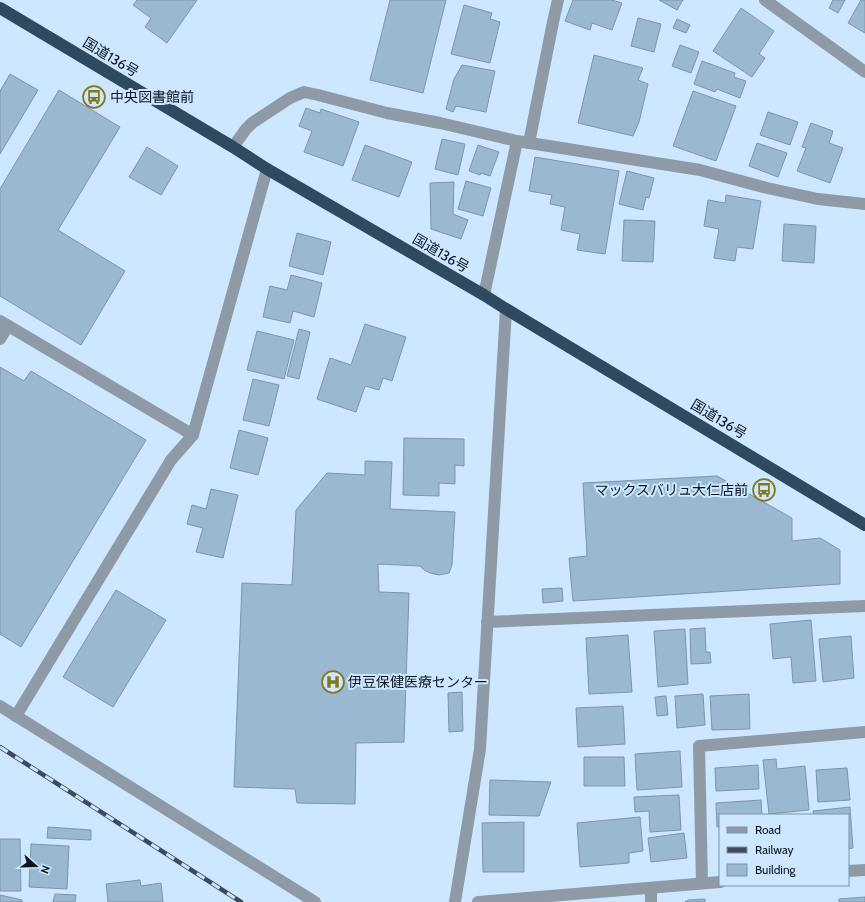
<svg xmlns="http://www.w3.org/2000/svg" width="865" height="902" font-family="Cabin,'Noto Sans JP',sans-serif">
	<rect width="100%" height="100%" fill="#cce7ff"/>
	<g fill="#9ab8d2" stroke="#7c95ab">
		<polygon points="137,0 197,0 167,43 145,27 151,18 133,5"/>
		<polygon points="390,0 446,0 423,93 370,80"/>
		<polygon points="573,0 612,0 622,3 612,30 592,23 590,30 565,21"/>
		<polygon points="659,0 683,0 677,10"/>
		<polygon points="833,0 845,0 838,13 829,8"/>
		<polygon points="861,0 865,0 865,33 848,23"/>
		<polygon points="464,5 492,13 490,19 500,22 490,63 451,54"/>
		<polygon points="741,8 774,31 759,54 765,58 752,77 713,51"/>
		<polygon points="638,18 661,24 654,52 631,46"/>
		<polygon points="677,19 690,25 686,33 673,28"/>
		<polygon points="680,45 699,52 691,73 672,66"/>
		<polygon points="594,55 643,68 638,80 648,84 639,122 633,136 578,123"/>
		<polygon points="702,61 735,73 734,77 746,81 740,98 717,89 715,92 694,84"/>
		<polygon points="462,65 495,71 486,112 456,106 453,112 446,109 454,79"/>
		<polygon points="10,74 38,90 0,154 0,91"/>
		<polygon points="59,90 120,127 58,230 125,271 81,345 0,296 0,189"/>
		<polygon points="693,91 736,106 716,161 673,146"/>
		<polygon points="306,108 320,113 321,109 359,122 343,166 304,152 312,131 299,126"/>
		<polygon points="768,112 798,122 790,145 760,135"/>
		<polygon points="811,123 833,131 829,143 843,148 830,183 797,171 806,148 802,147"/>
		<polygon points="442,139 465,144 458,175 435,169"/>
		<polygon points="757,143 787,153 778,177 749,166"/>
		<polygon points="365,145 412,162 399,197 352,180"/>
		<polygon points="478,145 499,152 490,176 481,173 480,175 469,171"/>
		<polygon points="147,147 178,166 161,195 129,177"/>
		<polygon points="535,157 619,171 605,254 577,250 580,234 561,230 565,207 550,204 552,195 529,191"/>
		<polygon points="627,171 654,178 649,198 646,197 643,210 619,204"/>
		<polygon points="466,181 491,188 483,216 458,209"/>
		<polygon points="454,182 453,214 468,220 461,239 431,229 430,183"/>
		<polygon points="726,195 761,201 753,249 737,247 735,261 714,258 719,229 704,226 708,200 725,203"/>
		<polygon points="624,220 655,221 653,262 622,261"/>
		<polygon points="784,224 816,226 814,263 782,261"/>
		<polygon points="297,233 331,242 323,275 289,266"/>
		<polygon points="291,275 322,283 314,317 293,311 290,323 263,317 270,286 287,290"/>
		<polygon points="365,324 406,337 392,381 383,378 379,390 365,386 356,412 317,399 330,358 351,365"/>
		<polygon points="299,329 310,332 299,379 287,376"/>
		<polygon points="257,331 294,340 284,379 247,370"/>
		<polygon points="0,367 24,381 31,371 146,440 21,647 0,634"/>
		<polygon points="253,379 279,385 269,426 243,420"/>
		<polygon points="239,430 268,438 258,475 230,468"/>
		<polygon points="404,438 464,439 464,466 455,465 455,484 439,483 439,496 403,495"/>
		<polygon points="365,461 392,462 390,509 455,512 452,565 449,573 439,575 430,573 424,570 420,566 378,564 379,592 409,593 404,742 356,743 355,804 297,803 295,789 234,787 242,583 292,585 296,510 327,473 365,475"/>
		<polygon points="717,476 792,518 792,541 820,538 840,550 840,584 573,601 569,558 587,556 583,483"/>
		<polygon points="211,489 238,495 223,558 196,552 203,528 187,524 192,505 206,509"/>
		<polygon points="562,588 563,601 543,603 542,589"/>
		<polygon points="116,590 166,620 113,707 63,677"/>
		<polygon points="811,620 816,681 793,683 791,657 773,659 770,624"/>
		<polygon points="705,628 706,652 710,652 711,663 691,664 690,629"/>
		<polygon points="685,629 688,684 658,687 654,631"/>
		<polygon points="628,635 632,692 589,694 586,638"/>
		<polygon points="851,636 854,678 823,682 819,639"/>
		<polygon points="462,692 463,731 449,732 448,693"/>
		<polygon points="703,694 705,725 677,728 675,696"/>
		<polygon points="749,694 750,729 712,730 710,696"/>
		<polygon points="666,696 668,715 657,716 655,697"/>
		<polygon points="623,706 625,744 578,747 576,708"/>
		<polygon points="680,751 682,787 637,790 635,754"/>
		<polygon points="584,757 624,757 625,786 584,786"/>
		<polygon points="776,759 777,769 805,766 809,810 769,814 763,760"/>
		<polygon points="758,765 759,789 716,791 715,768"/>
		<polygon points="847,768 850,800 818,802 816,770"/>
		<polygon points="490,780 551,782 539,816 489,815"/>
		<polygon points="679,795 681,830 650,832 649,811 635,812 634,797"/>
		<polygon points="761,800 762,815 720,815 720,827 717,827 716,803"/>
		<polygon points="850,807 853,848 848,849 848,815 814,815 813,811"/>
		<polygon points="640,817 643,851 629,853 629,863 580,867 577,823"/>
		<polygon points="524,822 524,872 483,872 482,823"/>
		<polygon points="48,827 91,830 91,840 47,838"/>
		<polygon points="684,833 687,858 651,862 648,838"/>
		<polygon points="0,839 20,839 21,891 0,891"/>
		<polygon points="31,844 69,846 67,889 29,887"/>
		<polygon points="140,880 141,886 161,883 163,902 108,902 106,884"/>
		<polygon points="55,894 76,895 75,902 53,902"/>
		<polygon points="0,895 22,900 22,902 0,902"/>
		<polygon points="865,897 865,902 839,902 839,899"/>
		<polygon points="705,899 705,902 685,902 688,900"/>
	</g>
	<g fill="none" stroke-linecap="round" stroke-linejoin="round">
		<g stroke="#8e9ba6" stroke-width="12">
			<polyline points="765,0 865,72"/>
			<polyline points="529,143 553,22 558,0"/>
			<polyline points="233,147 246,129 252,123 290,98 304,92 318,95 387,113 440,123 517,141 700,170 767,188 818,199 865,204"/>
			<polyline points="484,295 517,141"/>
			<polyline points="0,321 193,435"/>
			<polyline points="0,339 8,326"/>
			<polyline points="487,622 865,606"/>
			<polyline points="0,706 315,902"/>
			<polyline points="16,716 171,460 193,435 267,169"/>
			<polyline points="848,871 865,870"/>
			<polyline points="702,883 699,746 865,732"/>
			<polyline points="651,888 651,902"/>
			<polyline points="455,902 480,749 506,309"/>
			<polyline points="478,902 720,882"/>
		</g>
		<polyline stroke="#2f4a60" stroke-width="12" points="0,8 233,147 267,169 484,295 506,309 865,525"/>
		<g stroke="#3c4b57" stroke-width="4.5">
			<polyline id="rail" points="0,747 241,902"/>
		</g>
		<use href="#rail" stroke="#cce7ff" stroke-width="3" stroke-dasharray="9" stroke-linecap="butt"/>
	</g>
	<defs>
		<g id="bus-ring" transform="scale(1.15)"><circle r="9.5" fill="#cce7ff" stroke="#81771a" stroke-width="1.5"/><path d="M-5-6H5V4H4V6H2V4H-2V6H-4V4H-5ZM-3.5-4V0h7V-4ZM-3.5 1.2v1.5H-2V1.2ZM2 1.2v1.5H3.5V1.2Z" fill="#81771a"/></g>
		<g id="hospital-ring" transform="scale(1.15)"><circle r="9.5" fill="#cce7ff" stroke="#81771a" stroke-width="1.5"/><path d="M-5-5h3v3.5h4V-5h3V5h-3V1.5h-4V5h-3Z" fill="#81771a"/></g>
	</defs>
	<g fill-rule="evenodd">
		<use href="#bus-ring" x="94" y="97"/>
		<use href="#bus-ring" x="764" y="490"/>
		<use href="#hospital-ring" x="333" y="682"/>
	</g>
	<g text-anchor="middle" stroke-width="4" stroke-linejoin="round" paint-order="stroke">
		<g font-size="14" fill="#0b151d" stroke="#cce7ff">
			<text transform="translate(111 57) rotate(31)" y="5">国道136号</text>
			<text transform="translate(441 253) rotate(30)" y="5">国道136号</text>
			<text transform="translate(719 419) rotate(31)" y="5">国道136号</text>
		</g>
		<g font-size="14" fill="#0b151d" stroke="#cce7ff" text-anchor="start">
			<text x="110" y="102">中央図書館前</text>
			<text x="748" y="495" text-anchor="end">マックスバリュ大仁店前</text>
			<text x="348" y="687">伊豆保健医療センター</text>
		</g>
	</g>
	<rect x="719" y="814" width="130" height="72" fill="#cce7ff" stroke="#7f93a5"/>
	<rect x="727" y="827" width="20" height="6" fill="#8e9ba6" stroke="#7f93a5"/>
	<text x="755" y="834" font-size="12" fill="#0b151d">Road</text>
	<rect x="727" y="847" width="20" height="6" fill="#3c4b57" stroke="#7f93a5"/>
	<text x="755" y="854" font-size="12" fill="#0b151d">Railway</text>
	<rect x="727" y="864" width="20" height="12" fill="#9ab8d2" stroke="#7f93a5"/>
	<text x="755" y="874" font-size="12" fill="#0b151d">Building</text>
	<g transform="translate(36 866) rotate(110)" stroke="#cce7ff" stroke-width="3" paint-order="stroke">
	<path d="M0-3L7 15L0 10L-7 15Z" fill="#0b151d"/>
	<text y="-6" font-size="11" font-weight="bold" text-anchor="middle" fill="#0b151d">N</text>
	</g>
</svg>
